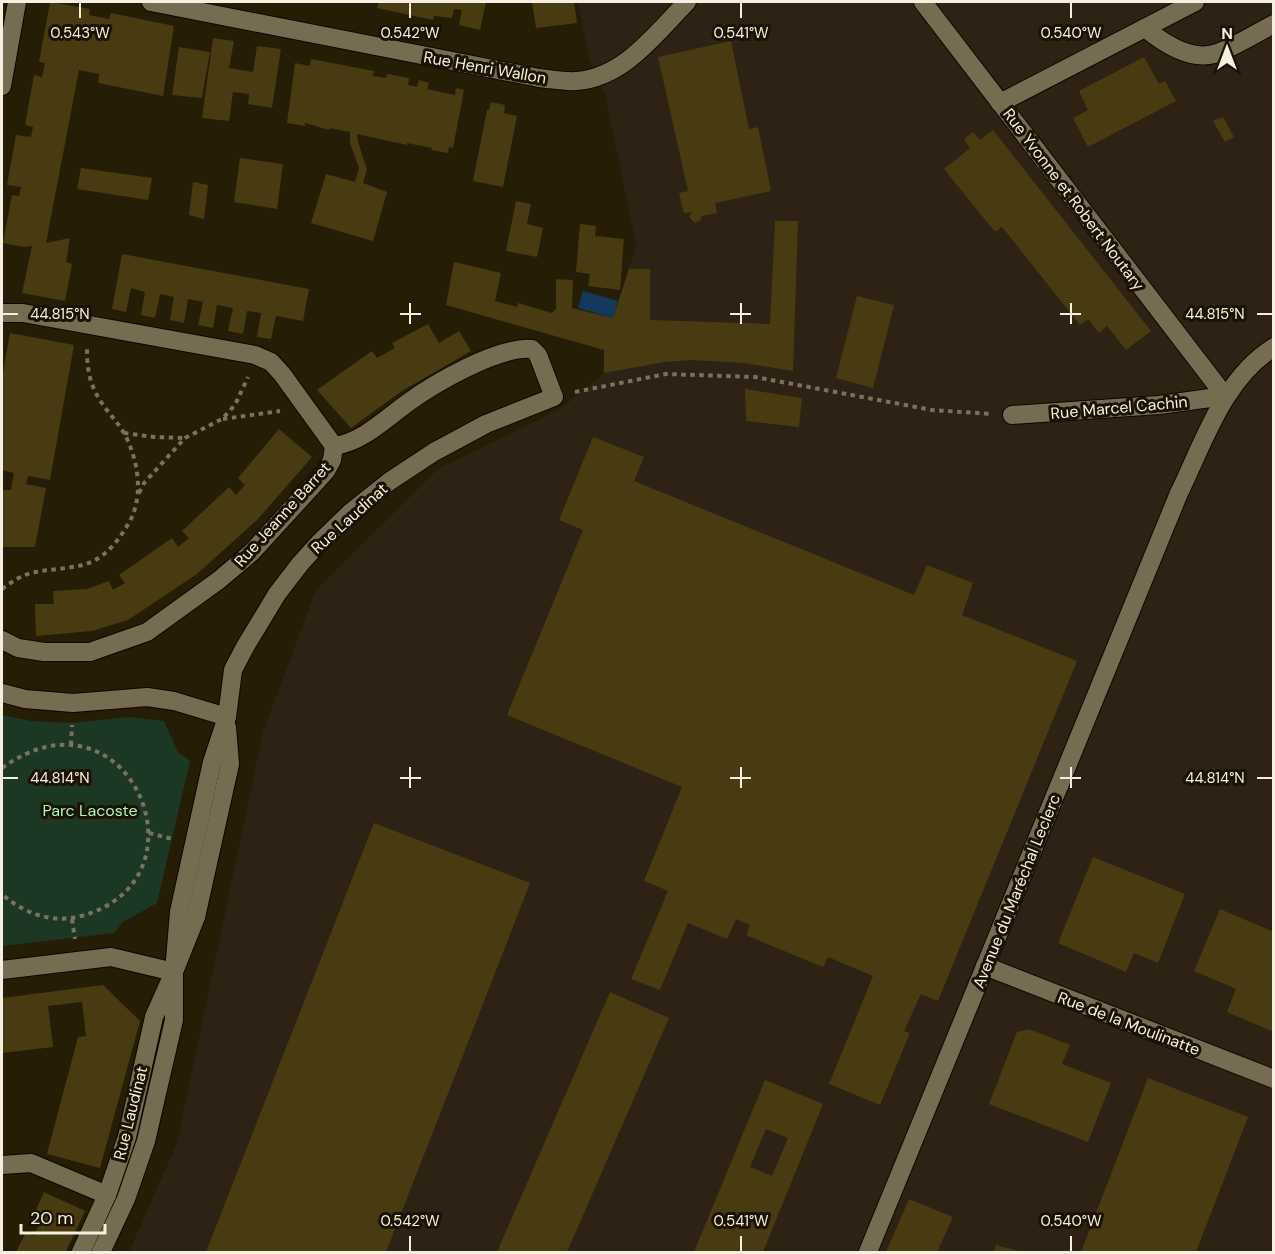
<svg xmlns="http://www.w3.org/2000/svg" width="1275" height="1254" font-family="'DM Sans',sans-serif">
	<rect width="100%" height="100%" fill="#251d05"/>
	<polygon fill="#2d2214" points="578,2 1273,2 1273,1252 129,1252 177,1143 263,732 316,590 438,469 560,409 604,373 604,350 636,245 605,94 589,59"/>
	<polygon fill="#1c3724" points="2,715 31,721 72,723 129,717 164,721 178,752 190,761 157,903 123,922 114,933 2,946"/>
	<polygon fill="#13395c" points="583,291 618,301 613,318 578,308"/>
	<g fill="#483b12" fill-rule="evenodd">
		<polygon points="50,2 90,9 89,15 109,19 111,13 174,26 163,96 98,83 99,74 79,70 46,243 70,238 66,262 72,264 65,301 22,293 32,246 24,247 3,243 12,195 19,196 21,187 7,185 16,135 31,137 33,127 25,125 34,75 42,77 45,63 39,62"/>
		<polygon points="379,2 486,2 480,30 459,25 462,10 454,9 452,18 434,16 433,20 377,8"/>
		<polygon points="532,2 574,2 577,23 536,28"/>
		<polygon points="213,38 234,41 229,68 253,72 257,46 281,49 272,108 248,104 249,94 233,92 229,121 202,118"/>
		<polygon points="731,41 749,129 758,127 771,191 715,203 717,213 701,216 701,220 695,223 689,217 692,212 684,213 679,193 688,191 658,57"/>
		<polygon points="179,47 210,52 202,98 172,95"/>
		<polygon points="1144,57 1159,84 1165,81 1176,101 1088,147 1073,118 1088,110 1079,91"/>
		<polygon points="311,59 374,71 373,76 386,78 387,74 409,78 408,85 417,87 419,80 429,83 427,89 455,95 456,88 464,90 453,148 449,147 448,153 431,150 432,148 407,143 407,145 357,134 358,142 367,170 363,183 387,192 373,241 311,223 326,174 355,182 359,168 350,143 350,132 329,128 329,130 305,123 305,126 287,123 295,63 310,66"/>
		<polygon points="491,102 505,105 504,113 517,116 503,187 473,181 487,110 489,110"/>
		<polygon points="1223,117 1234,137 1225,142 1213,121"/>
		<polygon points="993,130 1151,331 1126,350 1107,326 1099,333 1088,319 1080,325 1002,227 995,232 944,169 970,148 964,139 973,132 980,140"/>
		<polygon points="240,158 283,164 277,209 234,202"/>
		<polygon points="81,168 152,178 148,200 77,189"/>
		<polygon points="193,182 208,185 204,219 189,215"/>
		<polygon points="516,201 531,204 527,224 543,228 537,257 506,251"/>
		<polygon points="775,221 798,221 793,371 744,363 692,360 664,362 604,373 604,350 446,305 454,262 501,273 495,301 517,307 518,303 552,313 556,309 556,279 573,280 572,308 613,318 629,269 650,269 650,320 770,324"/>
		<polygon points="580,224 596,226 595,236 624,239 620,290 588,286 590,274 576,272"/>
		<polygon points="122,254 309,289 303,321 276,316 271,339 257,337 261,313 247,311 243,334 228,331 233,308 217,305 213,328 198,325 203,302 188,299 184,323 170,320 174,297 160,294 155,318 141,315 145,292 131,288 126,312 112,309"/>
		<polygon points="857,296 894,305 873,388 836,378"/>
		<polygon points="428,324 439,343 459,331 471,351 402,391 351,428 317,390 372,351 377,358 395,348 392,343"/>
		<polygon points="10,333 74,345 50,480 28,476 26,484 46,488 35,547 2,547 2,490 11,490 14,473 2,470 2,378"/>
		<polygon points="745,389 802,398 799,427 746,421"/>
		<polygon points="279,429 312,457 258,519 197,574 128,620 92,631 36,636 35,604 54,604 53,591 87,589 109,581 113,590 125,583 119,575 172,538 178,547 189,538 182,531 229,487 236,495 245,485 238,478"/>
		<polygon points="593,437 644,457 634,481 914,595 927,565 973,583 962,615 1077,661 938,1001 921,994 904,1031 910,1033 880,1105 829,1084 873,976 828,957 823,967 746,935 750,925 736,919 727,939 688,923 660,990 631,979 668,891 644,881 682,787 507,715 583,530 559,520"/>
		<polygon points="374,823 530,883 483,1004 386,1252 206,1252"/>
		<polygon points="1093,857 1185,894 1158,963 1134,953 1126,972 1058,943"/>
		<polygon points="1220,909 1274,932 1274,1032 1227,1012 1236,989 1194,971"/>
		<polygon points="103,985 140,1021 100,1168 47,1154 78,1037 86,1036 82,1002 48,1006 53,1047 2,1053 2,998"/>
		<polygon points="610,992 669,1018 567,1252 497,1252"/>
		<polygon points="1029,1029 1070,1045 1062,1064 1111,1083 1088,1142 989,1104 1017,1032"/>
		<polygon points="1148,1078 1248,1117 1196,1252 1081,1252"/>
		<path d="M 765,1080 L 823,1104 L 763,1252 L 694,1252 ZM 766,1129 L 788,1138 L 772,1176 L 750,1167 Z"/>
		<polygon points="44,1192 85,1211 66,1251 68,1252 16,1252 26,1232 34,1236 43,1216 35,1212"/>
		<polygon points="909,1199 953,1217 937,1252 886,1252"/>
		<polygon points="996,1245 1022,1252 994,1252"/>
	</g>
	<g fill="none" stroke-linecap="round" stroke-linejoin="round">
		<g stroke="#0e0700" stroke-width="20">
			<g id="minor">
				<path d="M 151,2 L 539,78 C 551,79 564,82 576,81 C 624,78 656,33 687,2"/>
				<polyline points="923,2 1225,396 1159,405 1012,415"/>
				<path d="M 1145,28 C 1162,42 1189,61 1214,54 C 1229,50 1258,32 1274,24"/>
				<polyline points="2,86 17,2"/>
				<polyline points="1000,103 1195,2"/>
				<polyline points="2,313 23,313 255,355 271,362 282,374 334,446"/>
				<path d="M 2,640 L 18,648 L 44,652 L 90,652 L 147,632 L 219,580 L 252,552 L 326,471 L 332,460 L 334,446 C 362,442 383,421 406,404 C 433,384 498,346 532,349 L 538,355 L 554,397 L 486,424 L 434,452 L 390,481 L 351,512 L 319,543 L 300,564 L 277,594 L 245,647 L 233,670 L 227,717 L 212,762 L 179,912 L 174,972 L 174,1020 L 146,1141 L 126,1199 L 101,1252"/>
				<polyline points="2,693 25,699 73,703 147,697 174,701 227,717"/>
				<polyline points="985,966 1274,1079"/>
				<polyline points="2,970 111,957 174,972"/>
				<polyline points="2,1165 31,1163 107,1195"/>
				<polyline points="81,1252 107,1195 127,1137 154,1017 174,972 196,917 230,764 227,727"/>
				<path d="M 868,1252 L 1179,493 C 1204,442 1223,379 1274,347"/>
			</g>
		</g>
		<g stroke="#79725e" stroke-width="4" stroke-dasharray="4.5 4.5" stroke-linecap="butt">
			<polyline points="575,392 666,374 755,377 932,410 992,414"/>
			<polyline points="223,419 280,411"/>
			<polyline points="124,433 154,437 185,438"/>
			<polyline points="139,493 144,483 185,438 222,419 235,405 248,377"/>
			<path d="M 2,589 C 9,584 17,578 25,575 C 46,567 78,571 97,559 C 112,550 121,536 130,521 C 144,494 138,459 124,433 C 115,418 102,407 95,391 C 88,377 87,363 87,347"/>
			<polyline points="71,745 72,725"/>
			<path d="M 2,768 C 128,677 215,880 81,916 C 52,924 23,913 2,894"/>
			<polyline points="149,833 172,839"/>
			<polyline points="72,919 75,939"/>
		</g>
		<use href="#minor" stroke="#756c52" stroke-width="18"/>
	</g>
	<path fill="none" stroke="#f4efe0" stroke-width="2" d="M 80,3 L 80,18M 410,3 L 410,18M 741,3 L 741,18M 1071,3 L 1071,18M 410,303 L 410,324M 741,303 L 741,324M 1071,303 L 1071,324M 3,314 L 18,314M 400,314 L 421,314M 730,314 L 751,314M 1060,314 L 1081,314M 1257,314 L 1272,314M 410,767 L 410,788M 741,767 L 741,788M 1071,767 L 1071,788M 3,778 L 18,778M 400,778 L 421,778M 730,778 L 751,778M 1060,778 L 1081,778M 1257,778 L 1272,778M 410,1236 L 410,1251M 741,1236 L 741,1251M 1071,1236 L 1071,1251"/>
	<g text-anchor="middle" stroke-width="6" stroke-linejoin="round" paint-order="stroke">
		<g font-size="16" fill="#f4efe0" stroke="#1b1300">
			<text transform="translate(485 67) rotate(10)" y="6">Rue Henri Wallon</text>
			<text transform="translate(1074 199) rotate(53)" y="6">Rue Yvonne et Robert Noutary</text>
			<text transform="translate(1119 407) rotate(-5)" y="6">Rue Marcel Cachin</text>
			<text transform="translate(282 514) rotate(-48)" y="6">Rue Jeanne Barret</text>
			<text transform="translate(349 518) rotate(-42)" y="6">Rue Laudinat</text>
			<text transform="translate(1016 891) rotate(-68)" y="6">Avenue du Maréchal Leclerc</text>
			<text transform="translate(1129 1023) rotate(21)" y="6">Rue de la Moulinatte</text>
			<text transform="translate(130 1113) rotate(-76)" y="6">Rue Laudinat</text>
		</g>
		<g font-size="16" fill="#abf5be" stroke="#1b1300">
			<text x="90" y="816">Parc Lacoste</text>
		</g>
	</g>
	<g font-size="15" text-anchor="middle" fill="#f4efe0" stroke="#1b1300" stroke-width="6" stroke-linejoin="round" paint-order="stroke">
		<text x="80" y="38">0.543°W</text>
		<text x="410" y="38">0.542°W</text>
		<text x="741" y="38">0.541°W</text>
		<text x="1071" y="38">0.540°W</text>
		<text x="60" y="319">44.815°N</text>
		<text x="1215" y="319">44.815°N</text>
		<text x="60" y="783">44.814°N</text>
		<text x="1215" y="783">44.814°N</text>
		<text x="410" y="1226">0.542°W</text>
		<text x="741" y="1226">0.541°W</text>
		<text x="1071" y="1226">0.540°W</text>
	</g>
	<rect width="1275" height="1254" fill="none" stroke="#f4efe0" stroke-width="6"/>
	<g transform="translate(1227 48)" stroke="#1b1300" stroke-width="4.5" paint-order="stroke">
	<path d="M0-4.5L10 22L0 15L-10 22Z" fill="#f4efe0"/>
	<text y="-9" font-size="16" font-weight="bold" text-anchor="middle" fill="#f4efe0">N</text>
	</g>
	<path d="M21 1224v9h84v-9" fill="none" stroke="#f4efe0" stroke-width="3"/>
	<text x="30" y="1224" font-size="18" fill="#f4efe0" stroke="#1b1300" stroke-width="4.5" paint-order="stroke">20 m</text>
</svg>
